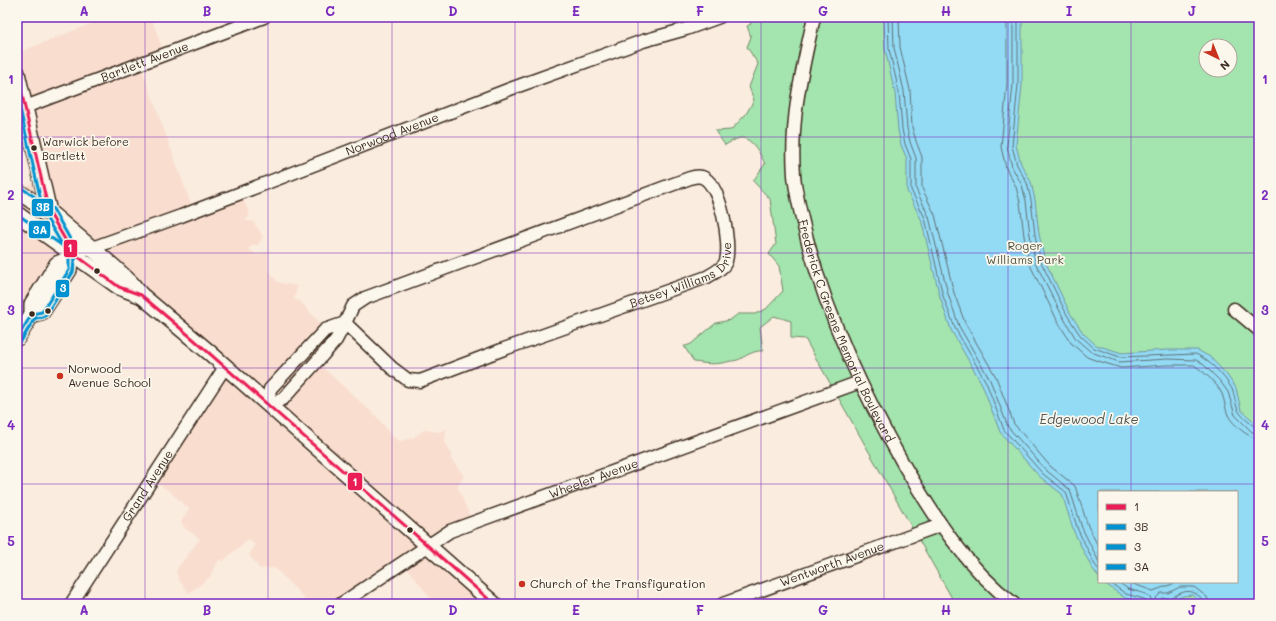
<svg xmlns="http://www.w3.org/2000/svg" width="1276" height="621" font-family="Mali,sans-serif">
	<rect width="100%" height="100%" fill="#faecdf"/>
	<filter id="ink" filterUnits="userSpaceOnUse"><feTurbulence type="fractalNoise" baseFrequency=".025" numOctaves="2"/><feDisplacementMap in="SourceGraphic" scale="8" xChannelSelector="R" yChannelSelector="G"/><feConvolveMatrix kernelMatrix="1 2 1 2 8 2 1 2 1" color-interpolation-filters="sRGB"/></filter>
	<g filter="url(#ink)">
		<polygon fill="#f9decf" points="108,17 151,17 165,56 141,66 192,207 239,191 250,214 246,221 253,221 263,237 258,245 253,245 248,249 257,255 265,252 268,253 268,269 277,282 297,286 294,299 300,301 326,330 341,327 318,363 378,418 393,437 400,441 413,438 424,430 439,432 446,429 445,443 451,453 451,459 464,476 458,485 458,488 474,526 433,543 493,604 430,604 432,600 403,563 341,604 307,604 303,597 275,568 260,569 249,555 255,545 248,539 223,561 219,560 209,578 189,593 178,579 176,570 200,539 185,528 181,522 189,509 168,490 149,479 221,367 83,249 17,338 17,191 38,180 17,89 17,53"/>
		<path fill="#a4e4ae" stroke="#708766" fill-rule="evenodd" d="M 748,17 L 1259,17 L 1259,604 L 953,604 L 956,602 L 953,600 L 805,339 L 791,338 L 791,321 L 774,316 L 760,327 L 763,351 C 755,350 747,355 740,359 C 738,360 734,361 731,361 C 716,365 709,364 694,362 L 684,346 L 686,346 L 691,344 L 716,323 L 730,320 L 738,314 L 755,314 L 766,309 L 783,291 L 779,266 L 769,254 L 776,244 L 770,199 L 753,181 L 765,164 C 761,155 752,137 740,138 C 735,139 729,143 725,145 L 715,131 L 731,130 L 746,114 L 754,100 L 749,87 L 758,64 L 747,47 L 751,37 L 747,26 L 751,24 ZM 1206,46 L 1230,46 L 1230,70 L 1206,70 ZM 1099,492 L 1237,492 L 1237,582 L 1099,582 Z"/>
		<polygon fill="#93daf5" stroke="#70949f" points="884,17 1022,17 1022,85 1016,145 1021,164 1031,182 1035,200 1039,234 1045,261 1070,313 1083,333 1096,345 1122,353 1167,350 1197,350 1201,352 1210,357 1227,375 1236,388 1241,410 1259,426 1259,604 1202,604 1192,595 1183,596 1169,602 1145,603 1125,598 1103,582 1237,582 1237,492 1099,492 1099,577 1092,568 1074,532 1062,494 1040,477 1000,432 982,384 951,330 940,297 921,219 907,191 907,159 901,145 898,130 895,93 885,49"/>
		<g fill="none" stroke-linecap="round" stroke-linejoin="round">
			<g stroke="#5e7074" stroke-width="1">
				<polyline points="888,17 889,49 899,92 902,129 905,144 911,159 911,190 925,218 943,296 955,328 986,382 1004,430 1043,474 1066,492 1078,530 1095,565 1099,570"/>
				<polyline points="893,17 894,48 904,91 907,128 910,142 916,158 916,189 929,217 948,294 959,326 990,380 1008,427 1046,470 1070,490 1082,528 1099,562"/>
				<polyline points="899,17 900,47 910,90 912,127 916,141 922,157 922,188 935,215 954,293 965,323 996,377 1014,424 1050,466 1075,486 1088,526 1099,548"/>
				<path d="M 1007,17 L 1007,84 L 1001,147 L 1006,168 L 1016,187 L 1020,202 L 1024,236 L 1030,265 L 1057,320 L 1071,343 L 1087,357 L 1092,359 L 1121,368 L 1167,365 L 1194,365 C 1204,372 1217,383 1222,394 C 1225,401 1225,409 1228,415 C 1232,424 1250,439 1259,439"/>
				<polyline points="1013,17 1013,84 1007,146 1012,167 1022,185 1026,201 1030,235 1036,264 1063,317 1076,339 1091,352 1119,362 1167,359 1196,360 1204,365 1220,381 1228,392 1235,415 1252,432 1259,433"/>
				<path d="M 1018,17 L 1018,85 L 1012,146 L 1017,165 L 1027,183 L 1031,200 L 1035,235 L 1041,262 L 1067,315 L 1080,335 L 1094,348 L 1120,357 L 1196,354 C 1210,361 1224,375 1232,389 C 1235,396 1235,404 1238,410 C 1240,415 1254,428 1259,428"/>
				<polyline points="1109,582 1126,594 1144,599 1146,601 1146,604"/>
				<polyline points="1118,582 1128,589 1146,594 1153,601 1161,593 1168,593 1180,587 1194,587 1207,597 1209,604"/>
				<polyline points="1128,582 1153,591 1178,582"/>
				<path d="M 1159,604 C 1159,601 1159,600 1162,598 C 1164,598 1167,598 1168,598 C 1180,595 1187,586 1199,596 C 1202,599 1204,600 1204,604"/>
			</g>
			<g stroke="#3b2a1e" stroke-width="15">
				<g id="minor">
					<path id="s1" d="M 814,17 C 802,71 790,119 794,175 C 796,197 802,218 807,239 C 828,319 864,395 905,467 C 935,518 966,567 1014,604"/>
					<path id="s2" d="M 25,107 L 264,17"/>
					<path id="s3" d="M 92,248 L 181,216 L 510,89 L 643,41 L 686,29 L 719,17"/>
					<polyline points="1234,309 1259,330"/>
					<path id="s4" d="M 345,323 L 392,368 L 408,380 L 420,381 L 504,349 L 707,277 C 714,273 724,268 726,261 C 731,243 721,184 702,177 C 698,176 693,177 690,178 L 365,298 L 353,306 L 345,323 L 336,340 L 283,399 L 268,405 L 270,389 L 325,330 L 345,323"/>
					<path id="s5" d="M 71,604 L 225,367"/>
					<path id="s6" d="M 341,604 L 450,531 L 860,382"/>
					<path id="s7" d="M 723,604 L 941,525"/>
				</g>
			</g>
			<g stroke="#3b2a1e" stroke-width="18">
				<g id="major">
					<polyline points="17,73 49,212 73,253"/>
					<polyline points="17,191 49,212 115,268 131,283 141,295 210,353 494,604"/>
					<polyline points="17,214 119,287 140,295"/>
					<polyline points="32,314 42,312 69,270 69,259"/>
					<polyline points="17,338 32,314 32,304 57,264 69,259 73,253 81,251"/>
				</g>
			</g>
			<use href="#minor" stroke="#fbf7ec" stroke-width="12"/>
			<use href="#major" stroke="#fbf7ec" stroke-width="15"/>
			<g stroke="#fbf7ec" stroke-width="6">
				<polyline id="bus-1" points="17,73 49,212 73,253 119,287 141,295 192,338 494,604"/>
			</g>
			<g stroke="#fbf7ec" stroke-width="6">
				<g id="bus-2">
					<polyline points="17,95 44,214 69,256"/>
					<polyline points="21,341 35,318 43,317 46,315 73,272 74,261 77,256"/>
				</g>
			</g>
			<g stroke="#fbf7ec" stroke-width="6">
				<polyline id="bus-3" points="20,187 53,209 78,253 74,261 73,272 46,315 43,317 35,318 21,341"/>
			</g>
			<g stroke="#fbf7ec" stroke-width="6">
				<polyline id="bus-4" points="17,214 73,253 69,259 69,270 42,312 32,314 17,338"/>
			</g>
			<use href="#bus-1" stroke="#ea1d57" stroke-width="3"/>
			<use href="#bus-2" stroke="#0092d0" stroke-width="3"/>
			<use href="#bus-3" stroke="#0092d0" stroke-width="3"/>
			<use href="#bus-4" stroke="#0092d0" stroke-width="3"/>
		</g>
	</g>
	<path fill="none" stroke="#7b2cbf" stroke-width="1" stroke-opacity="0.55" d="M 145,17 L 145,604M 268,17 L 268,604M 392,17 L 392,604M 515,17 L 515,604M 638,17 L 638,604M 761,17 L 761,604M 884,17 L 884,604M 1008,17 L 1008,604M 1131,17 L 1131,492M 17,137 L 1259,137M 17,253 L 1259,253M 17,368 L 1259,368M 17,484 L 1259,484M 1131,582 L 1131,604"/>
	<g fill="#3b2a1e" stroke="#fbf7ec" stroke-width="1.5">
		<circle cx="34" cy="148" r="3.5"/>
		<circle cx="97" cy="271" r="3.5"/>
		<circle cx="48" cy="311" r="3.5"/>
		<circle cx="32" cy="314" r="3.5"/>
		<circle cx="410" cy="530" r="3.5"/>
	</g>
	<g fill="#c8321e" stroke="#fbf7ec" stroke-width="1.5">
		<circle cx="60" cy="376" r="4"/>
		<circle cx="522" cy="584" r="4"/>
	</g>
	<g text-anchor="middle" stroke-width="3.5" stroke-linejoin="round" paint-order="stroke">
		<g font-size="11" fill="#3b2a1e" stroke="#fbf7ec" text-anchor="start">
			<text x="42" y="146">Warwick before<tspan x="42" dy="14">Bartlett</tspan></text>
		</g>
		<g font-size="12" fill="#3b2a1e" stroke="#fbf7ec">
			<text dy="4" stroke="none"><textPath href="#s2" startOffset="128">Bartlett Avenue</textPath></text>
			<text dy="4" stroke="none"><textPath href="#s3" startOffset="321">Norwood Avenue</textPath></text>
			<text dy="4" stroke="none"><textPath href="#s4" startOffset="384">Betsey Williams Drive</textPath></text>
			<text dy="4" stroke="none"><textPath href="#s1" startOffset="325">Frederick C Greene Memorial Boulevard</textPath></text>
			<text dy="4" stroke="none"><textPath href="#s6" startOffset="284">Wheeler Avenue</textPath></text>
			<text dy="4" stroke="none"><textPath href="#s5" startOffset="141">Grand Avenue</textPath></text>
			<text dy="4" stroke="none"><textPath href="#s7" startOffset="116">Wentworth Avenue</textPath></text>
		</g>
		<g font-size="12" fill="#555842" stroke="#fbf7ec">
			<text x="1025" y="250">Roger<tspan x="1025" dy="14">Williams Park</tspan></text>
		</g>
		<g font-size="12" fill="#3b2a1e" stroke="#fbf7ec" text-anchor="start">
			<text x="68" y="373">Norwood<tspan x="68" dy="14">Avenue School</tspan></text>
			<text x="530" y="588">Church of the Transfiguration</text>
		</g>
		<g font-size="13" font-style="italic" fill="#515654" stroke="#fbf7ec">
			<text x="1089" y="424">Edgewood Lake</text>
		</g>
	</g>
	<g stroke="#fbf7ec" stroke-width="1.5">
		<rect x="31" y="198" width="23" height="19" rx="4" fill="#0092d0"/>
		<rect x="28" y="220" width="23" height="19" rx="4" fill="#0092d0"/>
		<rect x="63" y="239" width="15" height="19" rx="4" fill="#ea1d57"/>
		<rect x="55" y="279" width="15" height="19" rx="4" fill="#0092d0"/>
		<rect x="347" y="472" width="16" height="19" rx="4" fill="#ea1d57"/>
	</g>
	<g font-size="11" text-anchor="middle" font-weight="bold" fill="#fff">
		<text x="43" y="211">3B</text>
		<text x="40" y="234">3A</text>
		<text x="70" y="252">1</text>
		<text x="63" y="292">3</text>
		<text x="355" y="486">1</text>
	</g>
	<rect width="1276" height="621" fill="none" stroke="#fbf7ec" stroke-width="44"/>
	<rect x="1098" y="491" width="140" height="92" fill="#fbf7ec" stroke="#aea59a"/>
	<rect x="1106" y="504" width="20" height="6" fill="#ea1d57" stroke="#aea59a"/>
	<text x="1134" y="511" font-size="12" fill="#3b2a1e">1</text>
	<rect x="1106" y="524" width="20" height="6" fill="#0092d0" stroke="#aea59a"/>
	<text x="1134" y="531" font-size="12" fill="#3b2a1e">3B</text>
	<rect x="1106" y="544" width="20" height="6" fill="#0092d0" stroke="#aea59a"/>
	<text x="1134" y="551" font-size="12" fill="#3b2a1e">3</text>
	<rect x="1106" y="564" width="20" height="6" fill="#0092d0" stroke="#aea59a"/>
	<text x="1134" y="571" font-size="12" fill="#3b2a1e">3A</text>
	<g transform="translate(1218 58) rotate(137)"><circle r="19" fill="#fbf7ec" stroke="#aea59a"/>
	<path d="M0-3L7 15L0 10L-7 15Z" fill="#c8321e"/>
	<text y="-6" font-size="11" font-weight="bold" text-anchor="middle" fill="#3b2a1e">N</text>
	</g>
	<rect x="22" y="22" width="1232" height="577" fill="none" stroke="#7b2cbf" stroke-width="1.5"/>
	<g font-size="13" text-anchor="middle" font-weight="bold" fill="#7b2cbf">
		<text x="84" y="16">A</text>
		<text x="207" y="16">B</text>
		<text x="330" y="16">C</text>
		<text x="453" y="16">D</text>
		<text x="576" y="16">E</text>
		<text x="700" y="16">F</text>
		<text x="823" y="16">G</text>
		<text x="946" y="16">H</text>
		<text x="1069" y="16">I</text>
		<text x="1192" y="16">J</text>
		<text x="11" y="84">1</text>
		<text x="1265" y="84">1</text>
		<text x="11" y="200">2</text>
		<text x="1265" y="200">2</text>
		<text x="11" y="315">3</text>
		<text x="1265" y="315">3</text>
		<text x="11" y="430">4</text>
		<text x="1265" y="430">4</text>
		<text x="11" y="546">5</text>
		<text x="1265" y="546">5</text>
		<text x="84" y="615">A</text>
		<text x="207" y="615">B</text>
		<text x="330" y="615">C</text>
		<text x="453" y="615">D</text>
		<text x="576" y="615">E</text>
		<text x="700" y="615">F</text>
		<text x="823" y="615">G</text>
		<text x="946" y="615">H</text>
		<text x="1069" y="615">I</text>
		<text x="1192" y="615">J</text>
	</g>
</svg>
